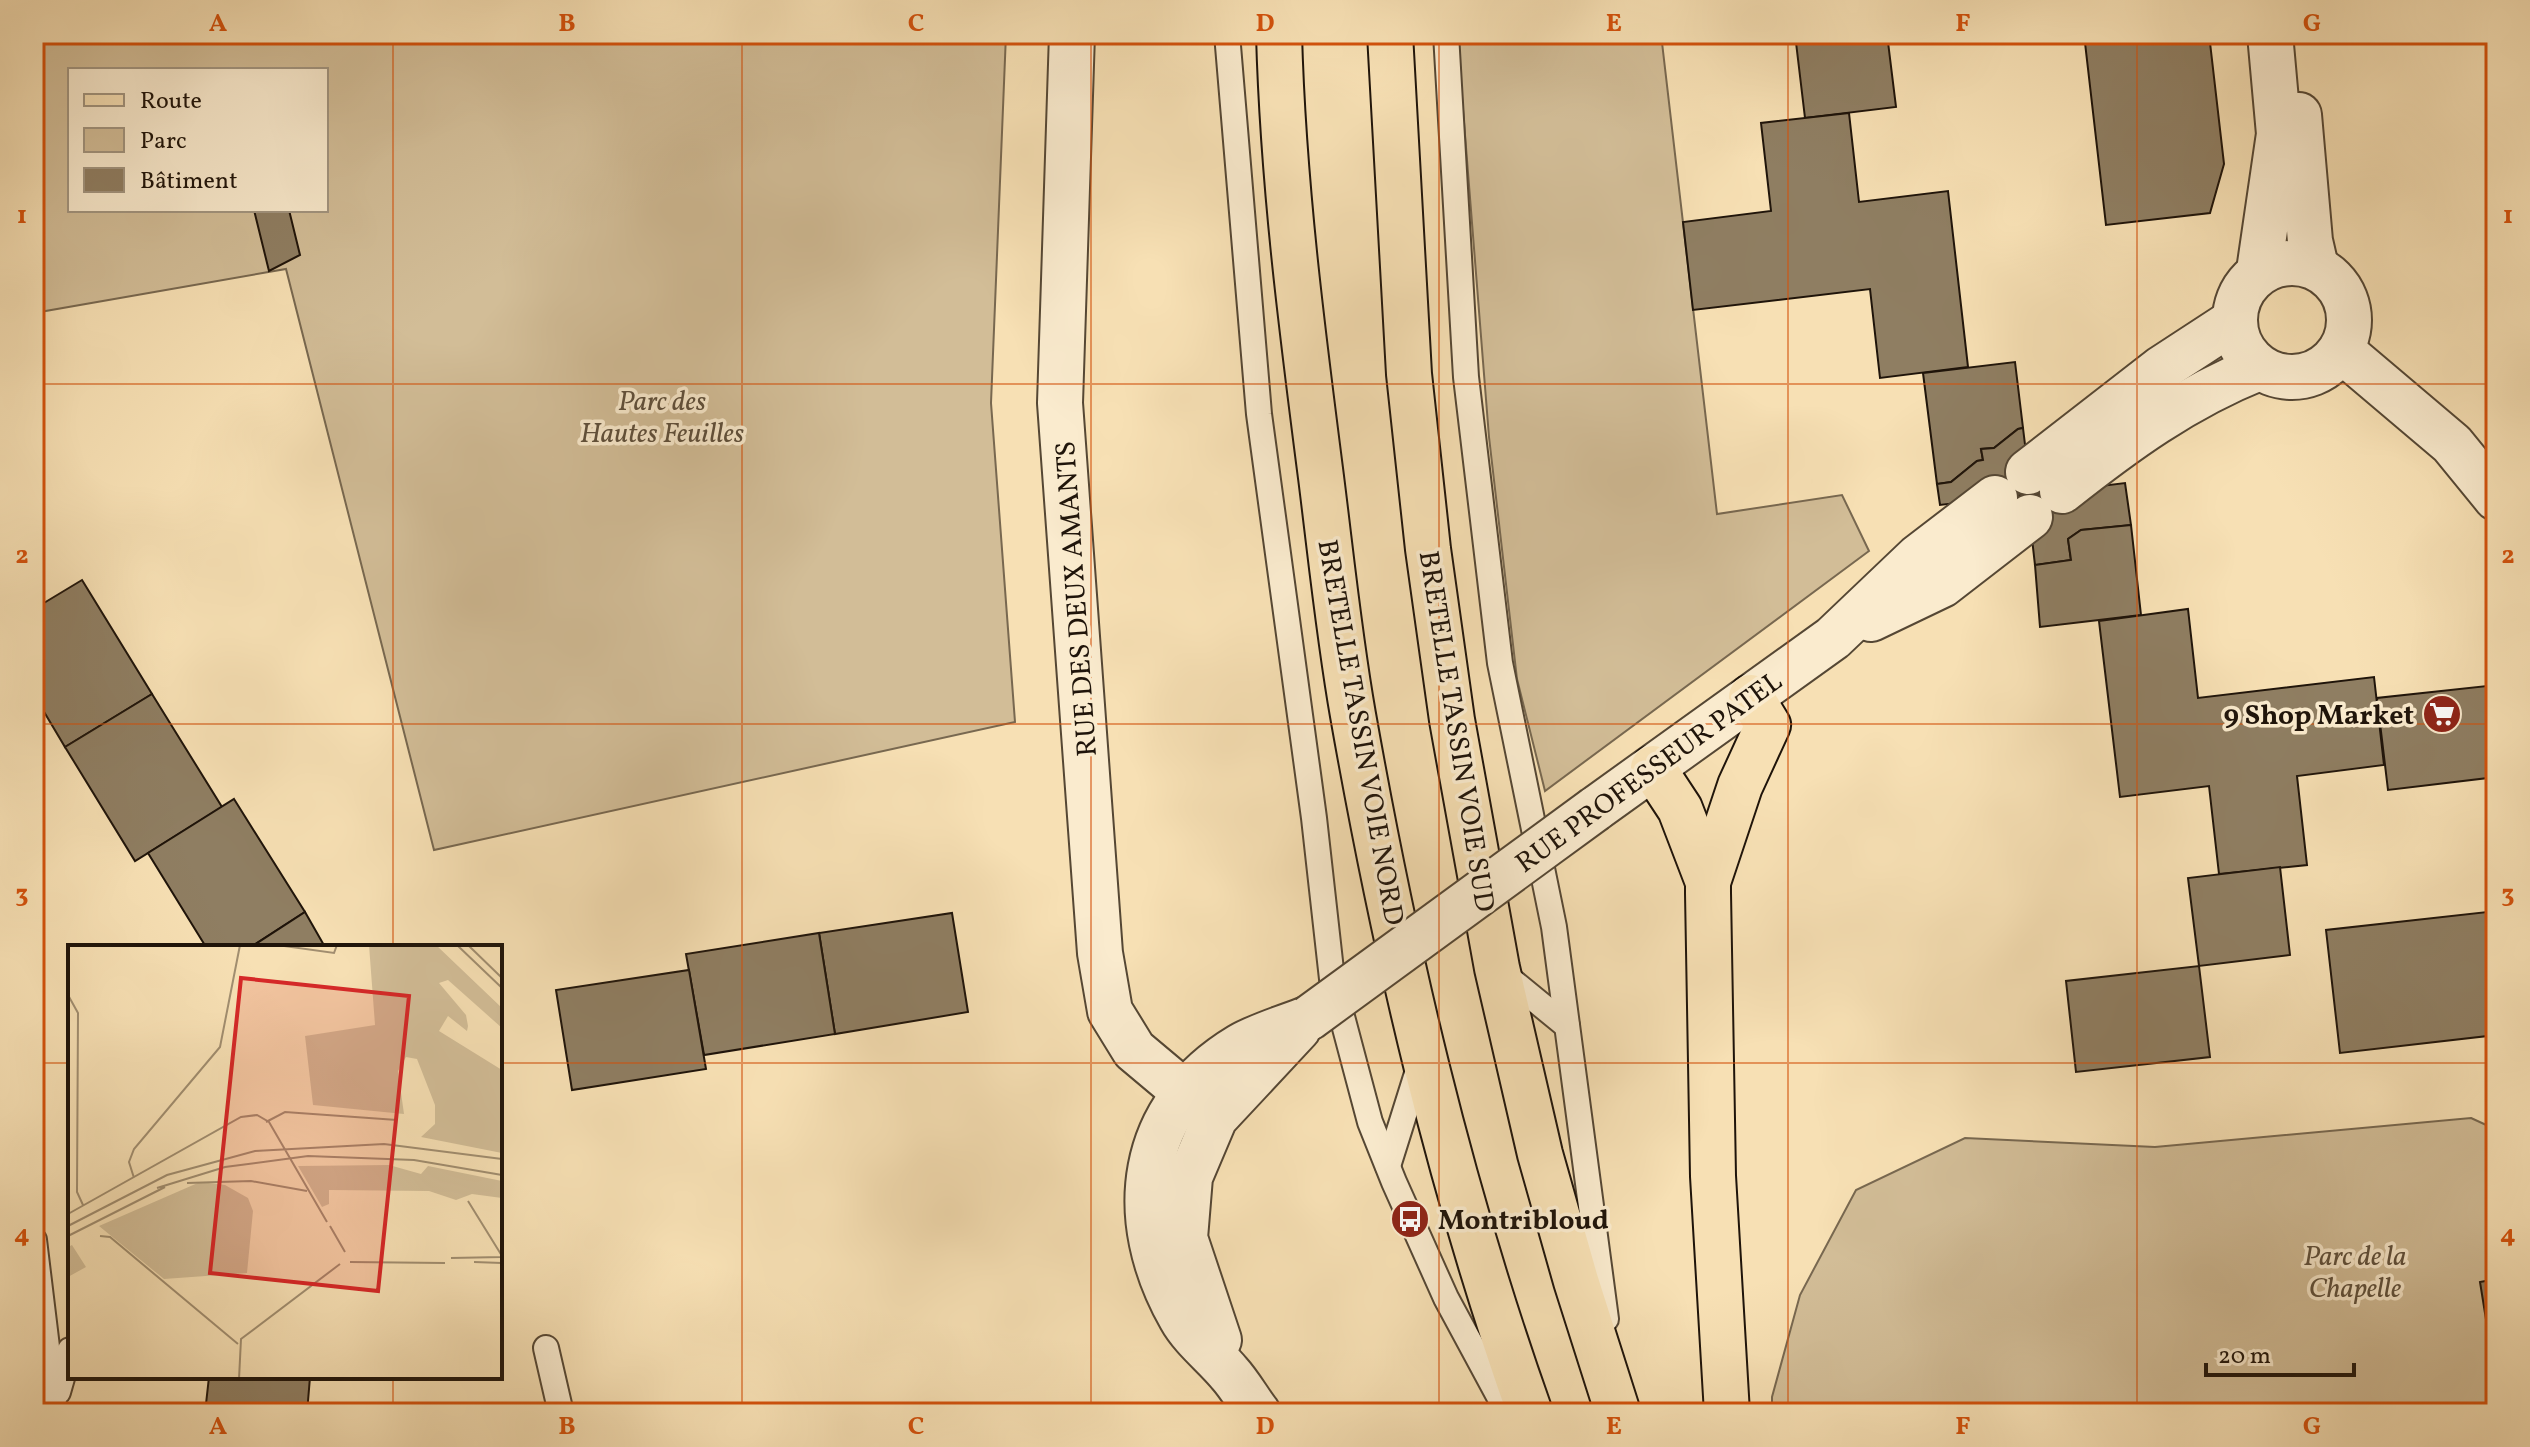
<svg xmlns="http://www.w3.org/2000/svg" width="2530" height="1447" font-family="Vollkorn,serif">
	<rect width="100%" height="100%" fill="#f7e0b4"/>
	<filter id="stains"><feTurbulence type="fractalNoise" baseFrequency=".0025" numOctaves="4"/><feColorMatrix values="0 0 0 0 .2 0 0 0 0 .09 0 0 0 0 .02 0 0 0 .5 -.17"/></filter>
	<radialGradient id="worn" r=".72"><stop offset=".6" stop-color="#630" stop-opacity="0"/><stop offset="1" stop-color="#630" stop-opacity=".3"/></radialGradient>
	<g fill="#d2bd97" stroke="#786850" stroke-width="2" fill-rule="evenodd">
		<path d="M 34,34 L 1006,34 L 991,403 L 1015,722 L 434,850 L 286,269 L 34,313 ZM 70,70 L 326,70 L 326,210 L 70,210 Z"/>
		<polygon points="1457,34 1661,34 1717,514 1842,495 1869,551 1545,791 1517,679 1489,437"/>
		<polygon points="2471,1118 2495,1129 2496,1133 2496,1413 1772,1413 1772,1397 1800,1295 1856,1190 1965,1138 2155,1147"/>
	</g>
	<g fill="#8f7e62" stroke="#1f140a" stroke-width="2">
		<polygon points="1795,34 1887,34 1896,107 1805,118"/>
		<polygon points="2084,34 2209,34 2224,164 2210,213 2106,225"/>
		<polygon points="1849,113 1859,202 1948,191 1968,367 1880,378 1870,289 1693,310 1683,222 1771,211 1761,123"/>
		<polygon points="254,210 289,210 300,255 269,271"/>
		<polygon points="2015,362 2023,428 2018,429 1994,448 1981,449 1983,460 1977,461 1951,482 1937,484 1923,373"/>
		<polygon points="2023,428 2031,494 1940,505 1937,484 1951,482 1977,461 1983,460 1981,449 1994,448 2018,429"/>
		<polygon points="2125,483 2131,525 2081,530 2068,539 2071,560 2035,565 2027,495"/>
		<polygon points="2131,525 2141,615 2040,627 2035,565 2071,560 2068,539 2081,530"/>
		<polygon points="82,580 152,694 65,747 34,695 34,609"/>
		<polygon points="2188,609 2198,698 2374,677 2384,765 2297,776 2307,865 2219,874 2209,786 2120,797 2099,621"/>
		<polygon points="2496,685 2496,777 2388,790 2377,698"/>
		<polygon points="152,694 222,807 135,861 65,747"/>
		<polygon points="234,799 305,912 251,947 206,947 148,853"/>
		<polygon points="2280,867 2290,955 2199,966 2188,878"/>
		<polygon points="2496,911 2496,1035 2340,1053 2326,930"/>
		<polygon points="305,912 325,947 251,947"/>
		<polygon points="952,913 968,1012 835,1034 819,933"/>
		<polygon points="819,933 835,1034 704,1055 686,954"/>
		<polygon points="2199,966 2210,1057 2076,1072 2066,981"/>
		<polygon points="689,970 706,1069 572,1090 556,990"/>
		<polygon points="2496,1279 2496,1362 2493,1363 2480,1282"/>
		<polygon points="209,1377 310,1377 307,1413 205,1413"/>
	</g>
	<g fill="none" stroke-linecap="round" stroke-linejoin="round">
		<g stroke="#554734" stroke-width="28">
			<g id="service">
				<polyline points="1227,34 1259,414 1314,818 1332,979 1370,1122 1394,1182 1446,1298 1508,1413"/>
				<polyline points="1446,34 1466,377 1500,663 1554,927 1606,1319"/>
				<polyline points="1501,972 1567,1026"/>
				<polyline points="1388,1166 1420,1064"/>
				<polyline points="34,1240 55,1413"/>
				<polyline points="546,1348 561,1413"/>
				<polyline points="58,1392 70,1350"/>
			</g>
		</g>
		<g stroke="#554734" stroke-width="48">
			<g id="minor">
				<polyline points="1072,34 1060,403 1100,953 1110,1011 1134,1050 1215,1118"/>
				<polyline points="2299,115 2310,241 2316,267"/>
				<circle cx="2292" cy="320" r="57"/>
				<polyline points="2259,271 2279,134 2270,34"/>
				<polyline points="2341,350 2452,444 2496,498"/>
				<polyline points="2028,472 2162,368 2234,321"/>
				<path d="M 2062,491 C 2125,441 2184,398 2259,368"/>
				<polyline points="1871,619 1942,585 2030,517"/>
				<polyline points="1595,809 1833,638 1918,557 1995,498"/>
				<polyline points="1219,1340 1185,1238 1190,1177 1215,1118 1298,1029"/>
				<path d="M 1258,1413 C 1248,1400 1240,1385 1229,1373 C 1214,1355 1192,1338 1181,1318 C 1124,1218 1137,1108 1240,1046 C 1261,1034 1287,1027 1309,1018"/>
			</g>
		</g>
		<g stroke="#1f140a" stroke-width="48">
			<g id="primary">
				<path d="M 1279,34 C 1283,183 1302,330 1321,477 C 1331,556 1339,636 1353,715 C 1395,952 1449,1186 1530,1413"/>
				<polyline points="1653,768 1680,809 1708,882"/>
				<polyline points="1727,1413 1713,1176 1708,893 1708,882 1740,786 1768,725 1751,697"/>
			</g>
		</g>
		<g stroke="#1f140a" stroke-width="48">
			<polyline id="trunk" points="1390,34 1409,374 1428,549 1452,720 1497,968 1540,1154 1576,1281 1618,1413"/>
		</g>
		<use href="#service" stroke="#faebce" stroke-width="24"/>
		<use href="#minor" stroke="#faebce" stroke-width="44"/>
		<use href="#primary" stroke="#f7e0b4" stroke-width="44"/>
		<use href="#trunk" stroke="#f7e0b4" stroke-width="44"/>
		<g stroke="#554734" stroke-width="48" stroke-linecap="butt">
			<polyline id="minor-bridge" points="1309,1018 1595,809"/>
		</g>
		<use href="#minor-bridge" stroke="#faebce" stroke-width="44"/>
	</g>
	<path fill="none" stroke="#d4520c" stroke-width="2" stroke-opacity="0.55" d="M 393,34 L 393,947M 742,34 L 742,1413M 1091,34 L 1091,1413M 1439,34 L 1439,1413M 1788,34 L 1788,1413M 2137,34 L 2137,1413M 34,384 L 2496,384M 34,724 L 2496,724M 34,1063 L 70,1063M 500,1063 L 2496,1063M 393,1377 L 393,1413"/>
	<defs>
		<g id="supermarket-disc" transform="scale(2)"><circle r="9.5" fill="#8f2418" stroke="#faebce"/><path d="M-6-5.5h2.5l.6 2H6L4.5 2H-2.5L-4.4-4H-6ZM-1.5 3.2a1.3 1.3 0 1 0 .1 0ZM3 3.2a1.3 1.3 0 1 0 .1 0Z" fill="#fff"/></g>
		<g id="bus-disc" transform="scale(2)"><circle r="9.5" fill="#8f2418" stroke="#faebce"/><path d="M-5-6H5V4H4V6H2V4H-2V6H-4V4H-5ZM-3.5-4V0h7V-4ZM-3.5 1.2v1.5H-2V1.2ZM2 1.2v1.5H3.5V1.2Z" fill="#fff"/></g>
	</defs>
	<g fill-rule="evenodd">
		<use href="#supermarket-disc" x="2442" y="714"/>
		<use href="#bus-disc" x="1410" y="1219"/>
	</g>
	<g text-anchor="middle" stroke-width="7" stroke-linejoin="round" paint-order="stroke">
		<g font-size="28" font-style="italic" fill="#5e4f3b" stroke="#faebce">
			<text x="662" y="410">Parc des<tspan x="662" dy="32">Hautes Feuilles</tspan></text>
			<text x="2355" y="1265">Parc de la<tspan x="2355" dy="32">Chapelle</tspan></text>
		</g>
		<g font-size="28" fill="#1f140a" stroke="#faebce">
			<text transform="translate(1075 599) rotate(-94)" y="10">RUE DES DEUX AMANTS</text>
			<text transform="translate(1458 731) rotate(81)" y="10">BRETELLE TASSIN VOIE SUD</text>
			<text transform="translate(1362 732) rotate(80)" y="10">BRETELLE TASSIN VOIE NORD</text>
			<text transform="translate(1648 771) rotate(-36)" y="10">RUE PROFESSEUR PATEL</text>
		</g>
		<g font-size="28" font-weight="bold" fill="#1f140a" stroke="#faebce" text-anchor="end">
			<text x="2414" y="724">9 Shop Market</text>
			<text x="1438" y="1229" text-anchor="start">Montribloud</text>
		</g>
	</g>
	<g transform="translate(68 945)">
		<rect width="434" height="434" fill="#f7e0b4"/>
		<path d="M 301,0 L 368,0 L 434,63 L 434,83 L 380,35 L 371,38 L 398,70 L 400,81 L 399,86 L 380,71 L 371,86 L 434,125 L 434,208 L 353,192 L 367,179 L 367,160 L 349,114 L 338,112 L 330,126 L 336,169 L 245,160 L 237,91 L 307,80 ZM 321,220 L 353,229 L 360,221 L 434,236 L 434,253 L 404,249 L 388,255 L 361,246 L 261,245 L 261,259 L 254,262 L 230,221 ZM 132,237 L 157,240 L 180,253 L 185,266 L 179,328 L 96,334 L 31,281 ZM 4,300 L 18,322 L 0,332 L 0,302 Z" fill="#d2bd97"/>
		<path fill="none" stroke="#a18e70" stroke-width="2" d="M 209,0 L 266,8 L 269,0M 389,0 L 434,43M 400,0 L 434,33M 0,50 L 10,68 L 9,247 L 15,260M 198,177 L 217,167 L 329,175M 66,233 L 61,217 L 66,204 L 152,102 L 172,0M 119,238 L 183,236 L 239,246M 89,243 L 157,222 L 240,211 L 346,215 L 434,230M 400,256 L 434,311M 0,269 L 173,172 L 189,170 L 201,177 L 259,277M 0,281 L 99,230 L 187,206 L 316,199 L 434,214M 262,281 L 277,307M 0,291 L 97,242M 32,291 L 42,292 L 170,399M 383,313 L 434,312M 282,317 L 377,318M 406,317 L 434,318M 171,434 L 173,394 L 272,319"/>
		<path fill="#d62828" fill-opacity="0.15" stroke="#d62828" stroke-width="4" d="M 173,33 L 341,51 L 310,346 L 142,328 Z"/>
		<rect width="434" height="434" fill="none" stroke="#1f140a" stroke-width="4"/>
	</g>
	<rect width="2530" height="1447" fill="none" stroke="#f7e0b4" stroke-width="88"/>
	<rect x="68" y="68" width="260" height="144" fill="#faebce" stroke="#a29580" stroke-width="2"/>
	<rect x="84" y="94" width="40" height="12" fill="#f7e0b4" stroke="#a29580" stroke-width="2"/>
	<text x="140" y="108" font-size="24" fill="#1f140a">Route</text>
	<rect x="84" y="128" width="40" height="24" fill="#d2bd97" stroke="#a29580" stroke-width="2"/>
	<text x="140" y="148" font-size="24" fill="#1f140a">Parc</text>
	<rect x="84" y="168" width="40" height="24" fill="#8f7e62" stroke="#a29580" stroke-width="2"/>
	<text x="140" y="188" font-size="24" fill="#1f140a">Bâtiment</text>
	<path d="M2206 1363v12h148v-12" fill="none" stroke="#1f140a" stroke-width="4"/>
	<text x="2218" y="1363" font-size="24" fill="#1f140a" stroke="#faebce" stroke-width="6" paint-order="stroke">20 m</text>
	<rect x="44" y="44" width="2442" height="1359" fill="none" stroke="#d4520c" stroke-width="3"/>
	<g font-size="26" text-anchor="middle" font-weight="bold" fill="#d4520c">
		<text x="218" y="31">A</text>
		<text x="567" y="31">B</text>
		<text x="916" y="31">C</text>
		<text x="1265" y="31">D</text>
		<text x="1614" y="31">E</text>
		<text x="1963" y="31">F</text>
		<text x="2312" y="31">G</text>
		<text x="22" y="223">1</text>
		<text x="2508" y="223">1</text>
		<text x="22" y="563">2</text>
		<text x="2508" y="563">2</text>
		<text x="22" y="902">3</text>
		<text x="2508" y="902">3</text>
		<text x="22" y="1242">4</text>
		<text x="2508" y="1242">4</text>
		<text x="218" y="1434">A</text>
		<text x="567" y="1434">B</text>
		<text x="916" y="1434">C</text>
		<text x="1265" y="1434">D</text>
		<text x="1614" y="1434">E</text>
		<text x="1963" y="1434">F</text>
		<text x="2312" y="1434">G</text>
	</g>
	<rect width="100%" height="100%" filter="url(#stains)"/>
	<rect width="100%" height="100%" fill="url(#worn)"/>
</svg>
